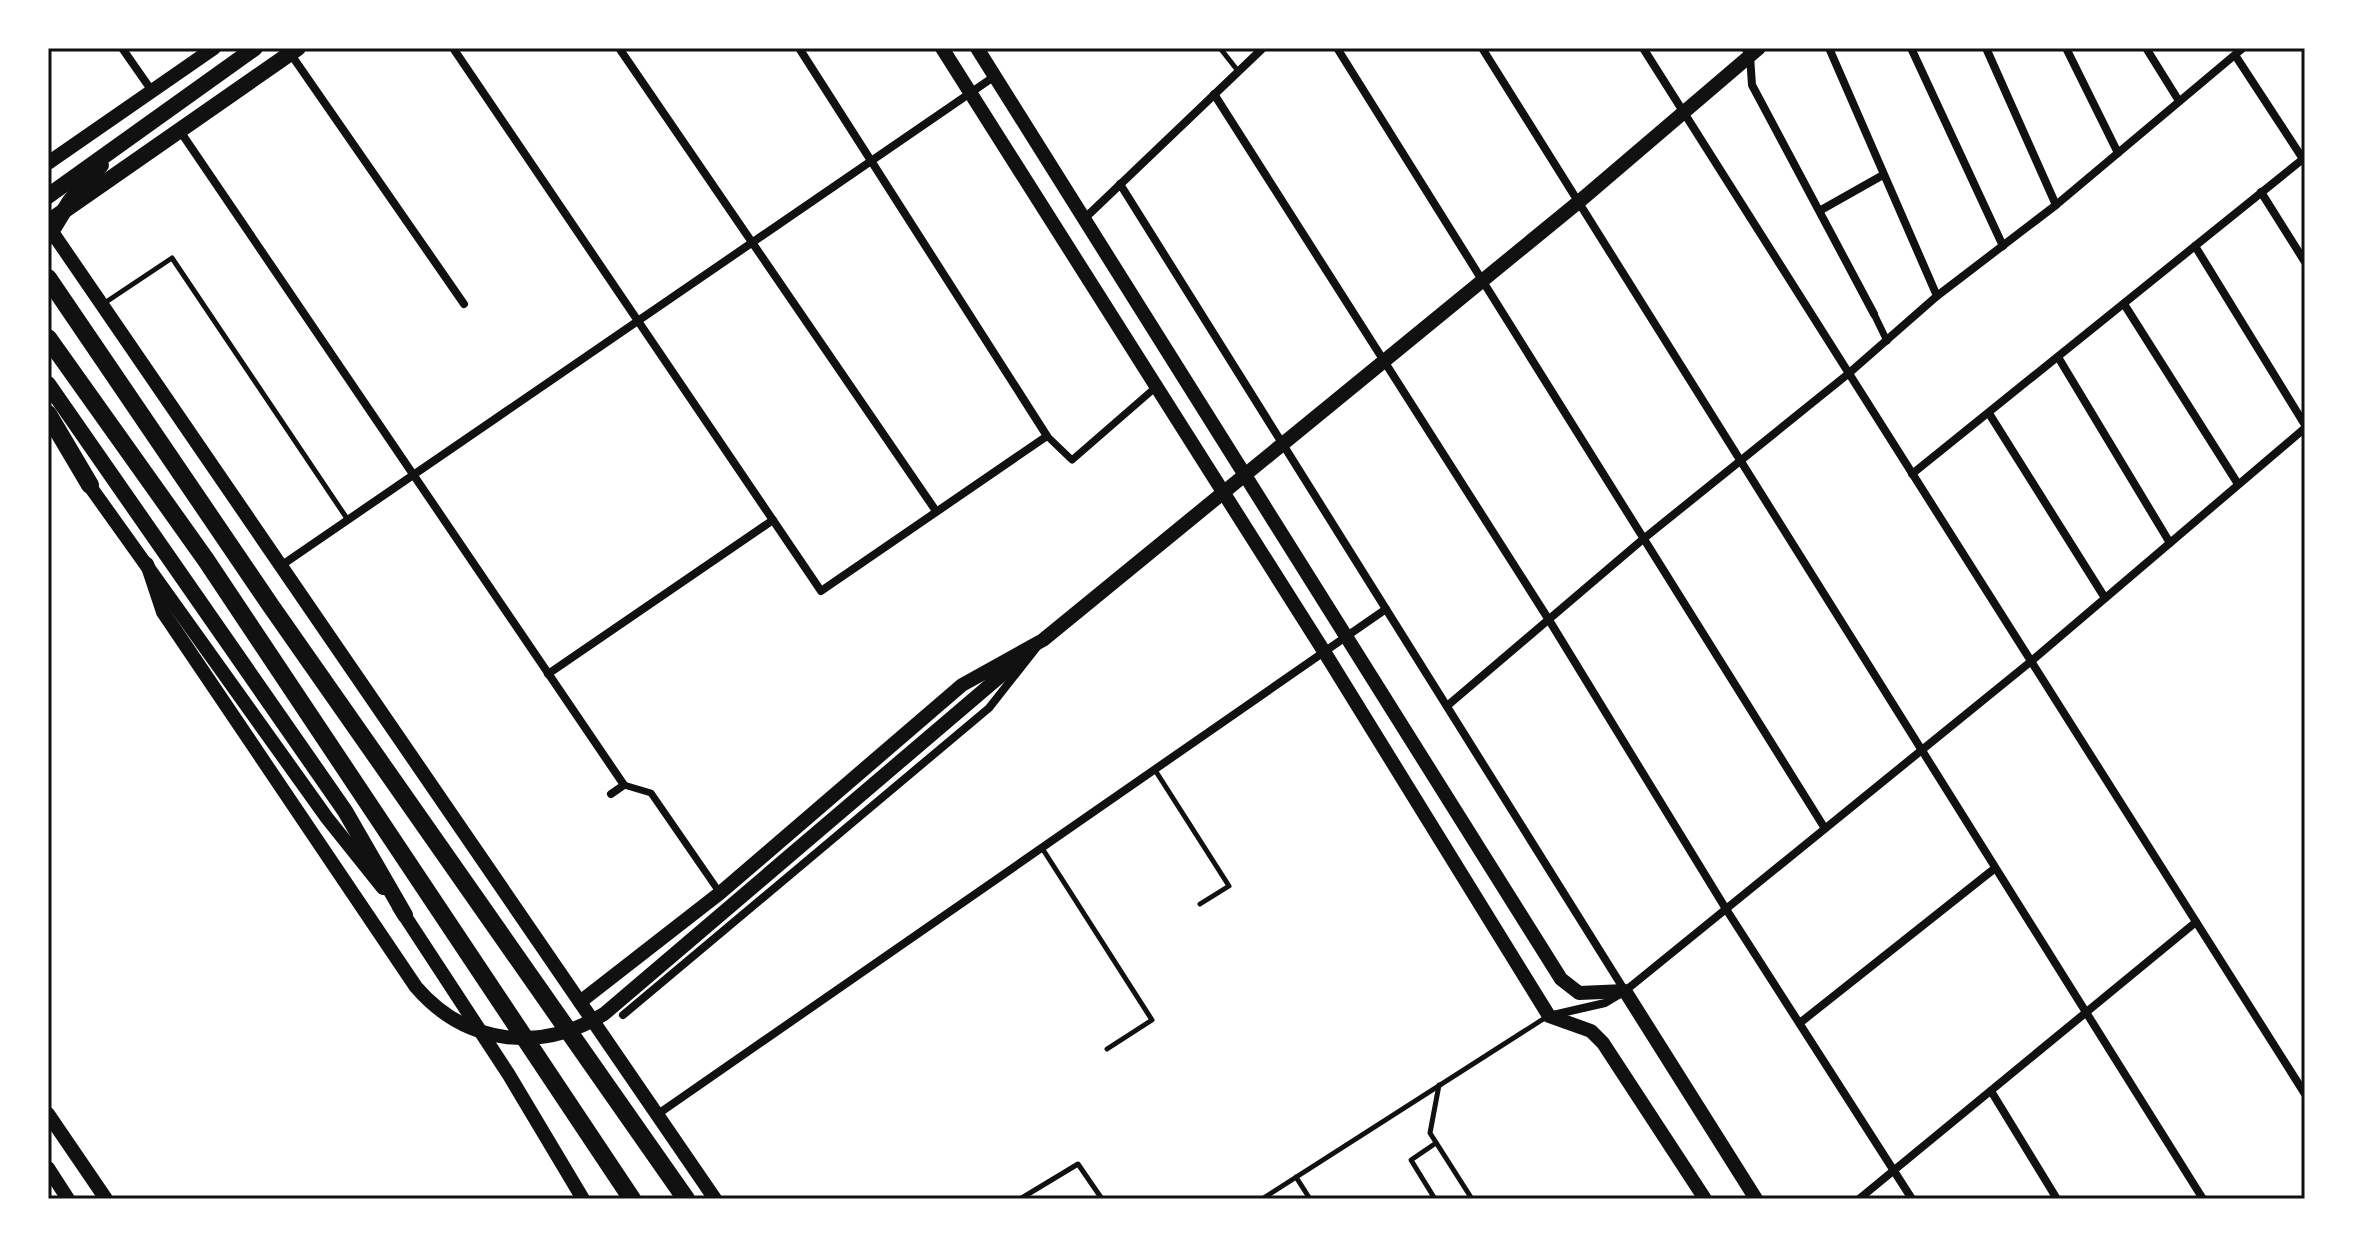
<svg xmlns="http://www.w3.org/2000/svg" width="2353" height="1247" font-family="Jost,sans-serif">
	<rect width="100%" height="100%" fill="#fff"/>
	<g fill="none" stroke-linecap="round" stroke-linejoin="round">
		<g stroke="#111" stroke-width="5">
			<polyline points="1220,48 1238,71"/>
			<polyline points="103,304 172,258 348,520"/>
			<polyline points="1155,770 1229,886 1200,904"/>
			<polyline points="1042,848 1152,1020 1107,1049"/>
			<polyline points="1439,1085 1430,1133 1472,1199"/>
			<polyline points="1296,1177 1310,1199"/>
			<polyline points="1020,1199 1078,1164 1102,1199"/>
			<polyline points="1262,1199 1548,1016"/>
			<polyline points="1435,1199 1411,1160 1436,1143"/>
		</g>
		<g stroke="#111" stroke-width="7">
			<polyline points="1874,314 1887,341"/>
			<polyline points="1047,436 1072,460 1156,387"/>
			<polyline points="624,785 651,793 720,893"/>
		</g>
		<g stroke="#111" stroke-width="8">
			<polyline points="122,48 152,91"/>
			<polyline points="453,48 821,591 1047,436 799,48"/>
			<polyline points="619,48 936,511"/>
			<polyline points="1337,48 1824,827"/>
			<polyline points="1482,48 2203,1199"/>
			<polyline points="1643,48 2305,1094"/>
			<polyline points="1745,48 1750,56 1752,85 1874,314"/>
			<polyline points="1829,48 1937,296"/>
			<polyline points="1911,48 2003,246"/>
			<polyline points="1986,48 2056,205"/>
			<polyline points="2066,48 2118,153"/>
			<polyline points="2146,48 2179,101"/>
			<polyline points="290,53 464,304"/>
			<polyline points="2235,55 2305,162"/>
			<polyline points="1214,94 1549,620 1726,909 1912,1199"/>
			<polyline points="180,131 624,785 611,794"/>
			<polyline points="1120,184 1625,991"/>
			<polyline points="2261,192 2305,262"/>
			<polyline points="1821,210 1883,175"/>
			<polyline points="1084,219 1263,48"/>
			<polyline points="2195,246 2305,425"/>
			<polyline points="2124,304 2238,484"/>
			<polyline points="2058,357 2170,543"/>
			<polyline points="1990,415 2105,598"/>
			<polyline points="1912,474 2303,159"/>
			<polyline points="282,565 995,76"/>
			<polyline points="548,674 773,520"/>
			<polyline points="1447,706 1642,540 1848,374 1937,296 2056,205 2243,48"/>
			<polyline points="623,1015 989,708 1037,647"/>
			<polyline points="1553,1015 1605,1003 1625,991 2029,663 2305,428"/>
			<polyline points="1801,1022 1994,869"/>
			<polyline points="1991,1091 2057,1199"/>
			<polyline points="658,1114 1386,609"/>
			<polyline points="1859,1199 2196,922"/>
		</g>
		<g stroke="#111" stroke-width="14">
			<polyline points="942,48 1325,653 1549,1016 1591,1031 1603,1043 1705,1199"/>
			<polyline points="977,48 1561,979 1579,993 1625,991 1756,1199"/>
			<polyline points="48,163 214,48"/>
			<polyline points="48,1114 106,1199"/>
			<polyline points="48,1168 68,1199"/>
		</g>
		<g stroke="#111" stroke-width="14">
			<polyline points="48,226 715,1199"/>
			<polyline points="84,478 327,818 383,888"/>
			<path d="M 147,564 L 163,612 L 416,987 C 466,1045 540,1053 604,1014 L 1018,661"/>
			<polyline points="399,907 509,1075 583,1199"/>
			<polyline points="580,1002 720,893 962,685 1043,640 1581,200 1759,48"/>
		</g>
		<g stroke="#111" stroke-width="16">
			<polyline points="48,196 255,48"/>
			<polyline points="48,222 298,48"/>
			<polyline points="48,237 70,201 101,165"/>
			<polyline points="48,384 345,811 405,915"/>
		</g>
		<g stroke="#111" stroke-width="18">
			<polyline points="48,278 271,606 686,1199"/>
			<polyline points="48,338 206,560 632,1199"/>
			<polyline points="48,414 90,485"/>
		</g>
	</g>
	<rect width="2353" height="1247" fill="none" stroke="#ffffff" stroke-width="100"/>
	<rect x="50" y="50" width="2253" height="1147" fill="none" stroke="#111" stroke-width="3"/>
</svg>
